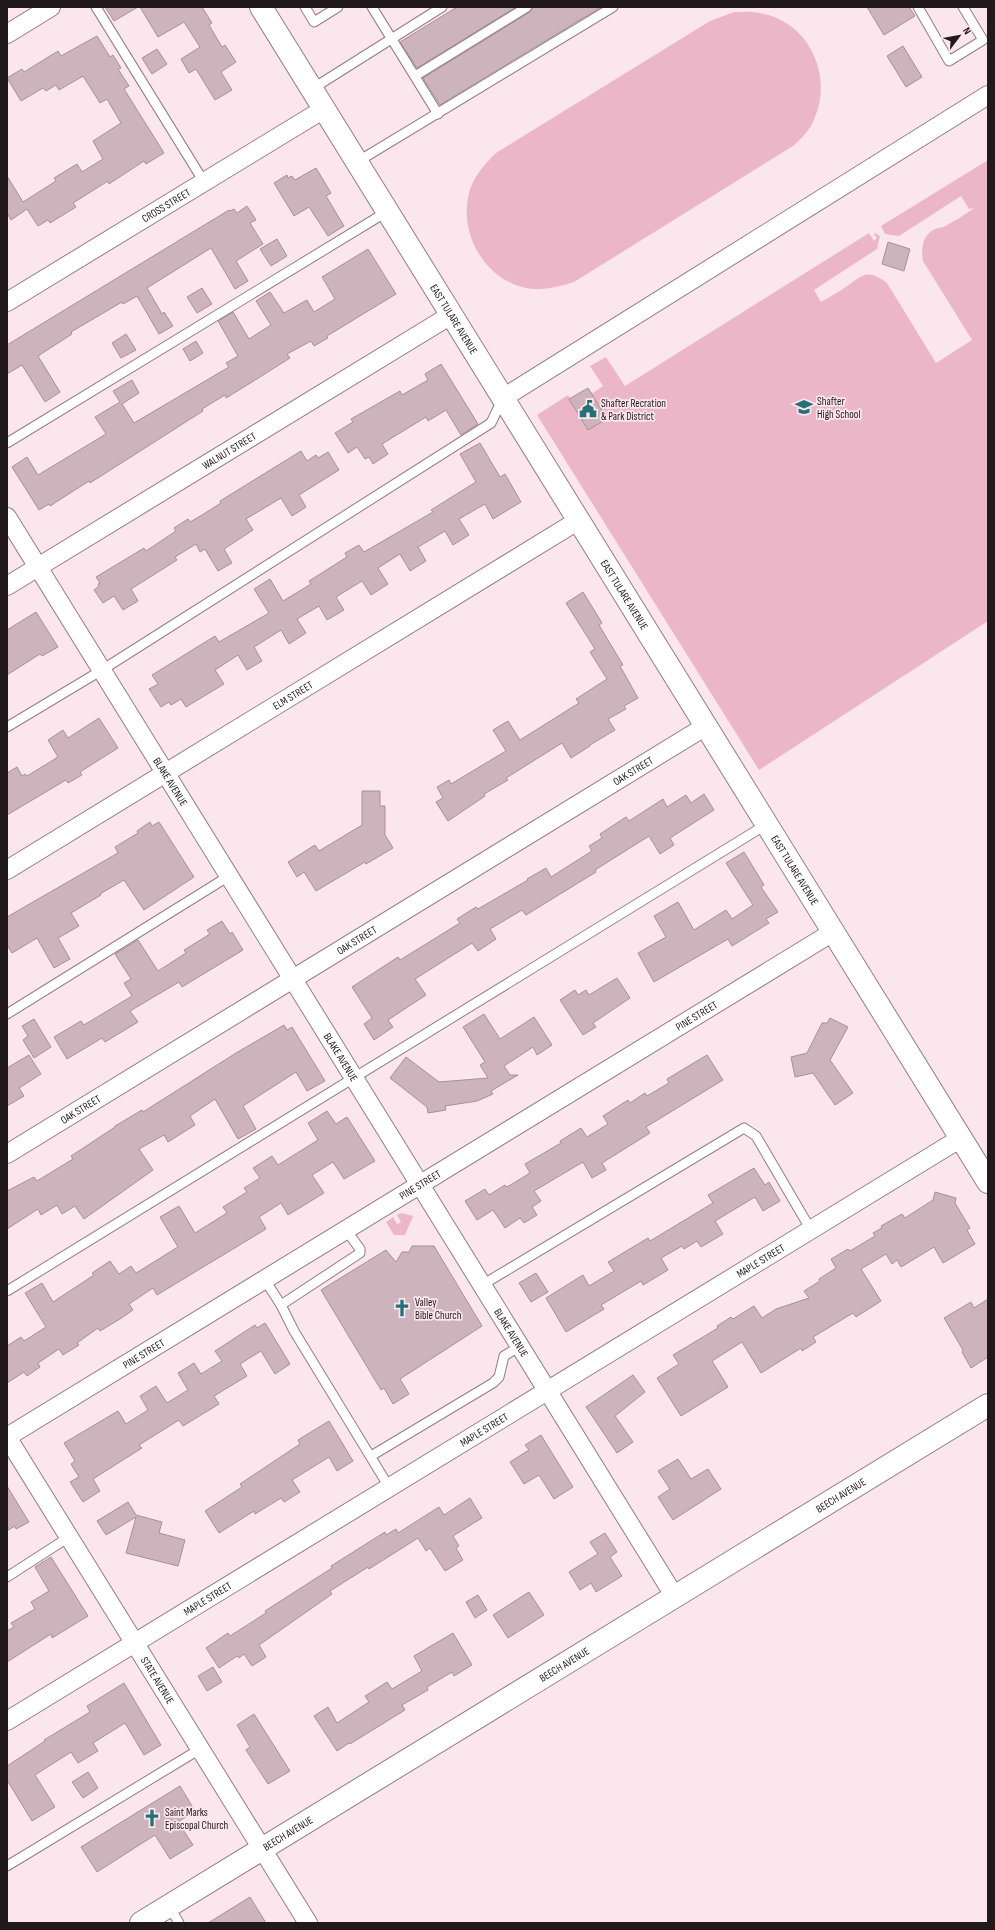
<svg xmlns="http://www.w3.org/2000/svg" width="995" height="1930" font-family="'Sofia Sans Condensed',sans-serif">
	<rect width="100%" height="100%" fill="#fce6ed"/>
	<g fill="#ecb6c9">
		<path d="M 734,12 C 742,12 751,11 759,13 C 808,20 833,74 815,117 C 811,129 802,138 793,146 L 574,282 C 561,286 547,290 532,289 C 487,284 458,235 469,193 C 473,177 484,165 496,153 L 710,21 Z"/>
		<path d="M 988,160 L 988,621 L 759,770 L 537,415 L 568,395 L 588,428 L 588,391 L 593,393 L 603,386 L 590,366 L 606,357 L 625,386 L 869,233 L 874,241 L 877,238 L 874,234 L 875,233 L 880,236 L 877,249 L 814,290 L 821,302 C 830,297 838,292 846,287 C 864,274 867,269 887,283 L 936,363 L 972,340 L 923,261 C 921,249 922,235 935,229 C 939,227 943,228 947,225 C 956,220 966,214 974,208 L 969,209 L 961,196 L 899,236 L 885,234 L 881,226 Z"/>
		<polygon points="401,1213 413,1216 405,1235 394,1235 386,1222 393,1217 397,1224 401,1222 397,1215"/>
	</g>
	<g fill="#cdb3bc" stroke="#a99098">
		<polygon points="105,7 138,7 114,21"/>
		<polygon points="140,7 202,7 212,23 209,25 222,47 225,45 236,62 221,72 232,90 215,100 196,69 189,73 181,59 200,47 184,22 158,37"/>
		<polygon points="457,7 516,7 417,68 400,42"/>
		<polygon points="533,7 601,7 440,105 423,78 530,12"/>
		<polygon points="867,7 909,7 915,16 884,35"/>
		<polygon points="97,36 110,57 113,55 121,68 118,69 129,86 124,89 164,153 146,164 144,161 109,184 108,181 73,203 76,207 50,223 48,220 38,226 27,209 11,220 7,213 7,176 23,202 56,181 54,178 77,164 82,172 103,159 93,141 121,123 107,99 100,103 83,76 59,90 56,85 46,91 43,88 21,101 7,78 22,69 24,72 58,51 61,56"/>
		<polygon points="903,46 922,77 906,87 887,56"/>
		<polygon points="157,49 167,64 152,74 142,58"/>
		<polygon points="316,168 331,193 326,196 344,226 328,236 309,207 294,216 274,183 287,175 288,178 292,176 295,180"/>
		<polygon points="247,206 256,220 250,223 263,244 236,261 248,281 235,289 211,248 147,288 162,314 164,312 173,326 159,334 137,296 123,304 122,302 71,332 72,334 38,356 60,392 45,402 22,365 7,374 7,345 229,210 230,211 234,209 237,213"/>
		<polygon points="277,239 287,256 271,266 260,249"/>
		<polygon points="888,242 910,249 904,271 882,264"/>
		<polygon points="368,249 396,294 327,336 328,338 314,346 311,341 287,354 290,358 252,382 226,398 225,395 202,409 203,411 90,483 89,481 50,506 49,504 39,510 12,467 27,457 38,475 106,434 95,417 120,402 113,391 132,380 139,393 122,404 134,423 229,367 226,363 238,356 218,321 233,312 249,339 271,325 256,301 270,292 284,313 307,300 314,312 335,299 322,277"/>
		<polygon points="202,288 212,304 197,313 187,297"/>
		<polygon points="126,334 136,350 121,358 112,343"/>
		<polygon points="196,341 203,353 190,361 183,349"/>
		<polygon points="441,364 478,424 461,435 446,410 428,421 426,417 382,444 388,454 373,464 369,457 365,459 357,447 348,453 335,433 353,422 351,419 400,391 402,395 428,380 425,374"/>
		<polygon points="588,388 607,419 588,430 569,399"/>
		<polygon points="480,443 500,477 505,474 521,502 493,519 485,504 459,519 469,535 453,545 445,531 418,547 426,561 410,571 400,554 378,568 388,584 371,595 362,581 336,597 344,610 327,620 319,606 297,619 306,633 289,644 281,630 254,647 262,661 247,670 238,655 215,670 224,684 186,707 181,699 171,705 169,702 161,707 149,689 158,684 152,675 215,636 219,642 269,613 254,589 270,579 283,601 311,584 309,581 347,557 345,553 359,545 364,552 433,512 431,510 476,482 460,454"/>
		<polygon points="301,451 307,461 316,455 318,458 328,452 339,470 299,495 306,507 292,516 281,498 246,519 253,530 224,549 232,563 218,571 205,549 200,552 196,544 175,557 177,560 131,589 138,601 123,610 114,596 103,603 94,590 99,586 98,584 100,583 96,577 144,548 146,551 176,531 174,528 188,519 190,522 202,515 221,503 220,501"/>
		<polygon points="583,592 602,623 599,625 623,665 620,666 638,698 624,706 626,709 608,719 615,730 590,745 590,746 571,758 562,743 506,778 508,780 484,794 485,796 448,821 436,802 443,798 437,787 449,780 451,784 506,751 493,730 508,721 520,740 579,703 576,699 607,679 590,652 595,649 566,603"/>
		<polygon points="36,612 58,647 42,656 40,654 7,675 7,630"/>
		<polygon points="99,718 118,748 80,772 82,775 68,783 66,780 7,815 7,773 17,767 22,776 25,774 27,776 58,757 48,740 63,730 68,738"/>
		<polygon points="362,791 380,791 380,806 385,806 385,835 393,848 366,864 365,862 316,891 304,872 297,877 288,862 315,845 319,851 362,825"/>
		<polygon points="704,794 714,810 670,838 674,845 660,854 649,836 595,870 596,872 526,915 522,910 490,929 496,939 478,951 472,943 415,979 426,995 388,1020 393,1027 374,1040 364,1024 372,1018 352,987 398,957 400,960 460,923 457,919 476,907 478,909 528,880 527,879 546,868 551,877 592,851 589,846 602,838 600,834 626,817 629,821 663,799 667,807 686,795 691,803"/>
		<polygon points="150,822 152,826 159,822 194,877 144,910 124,880 100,894 101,895 71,913 79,926 58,938 70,959 54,968 37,938 12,953 7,945 7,917 118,853 115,847 138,833 137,831"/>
		<polygon points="744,852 764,885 761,887 778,912 766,919 769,923 732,946 728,939 654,982 638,953 666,937 654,916 678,902 694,930 726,910 732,919 753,905 726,863"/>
		<polygon points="222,921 230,934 232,932 243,950 182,987 179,982 130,1011 138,1022 105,1042 102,1038 67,1059 54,1037 81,1021 84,1025 132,996 124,983 131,979 115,954 138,940 158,971 186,953 184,950 210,934 207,930"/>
		<polygon points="617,978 630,998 593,1023 596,1027 583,1035 560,1000 575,990 578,995 586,990 589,995"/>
		<polygon points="484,1014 500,1039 534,1017 552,1045 537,1055 533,1047 504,1066 510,1075 518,1075 491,1091 493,1094 477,1101 445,1106 446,1110 428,1113 427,1107 390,1078 406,1057 439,1082 488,1078 480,1065 485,1062 463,1027"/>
		<polygon points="830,1018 848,1027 830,1060 853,1093 835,1105 813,1073 795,1077 791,1057 807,1053 822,1023 827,1023"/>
		<polygon points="34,1019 51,1047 34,1058 23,1040 28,1036 22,1026"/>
		<polygon points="284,1025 287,1030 292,1027 325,1081 307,1091 296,1072 243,1106 256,1129 238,1139 215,1099 190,1116 195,1125 168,1142 164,1135 139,1149 153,1170 84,1219 75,1206 62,1214 57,1205 41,1215 38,1209 7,1229 7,1191 34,1177 37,1181 73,1159 71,1156 115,1127 115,1126 142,1110 143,1112 236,1053"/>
		<polygon points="29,1055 41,1074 19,1088 24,1096 7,1106 7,1068"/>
		<polygon points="707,1055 723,1080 646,1127 650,1133 602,1163 606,1170 592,1178 583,1162 534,1191 541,1201 532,1207 537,1215 524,1223 520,1218 505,1228 493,1210 477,1220 465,1201 485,1189 489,1195 505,1185 507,1187 530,1173 525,1164 561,1143 560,1141 581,1128 587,1137 608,1124 603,1116 628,1100 630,1103 645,1093 647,1096 669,1083 667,1079"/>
		<polygon points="327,1111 336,1124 347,1117 375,1161 344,1179 333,1162 312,1175 324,1193 288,1215 281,1203 259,1217 266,1229 157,1295 153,1288 129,1304 133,1310 120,1319 100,1331 98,1328 77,1343 79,1345 63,1355 59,1349 38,1363 40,1367 27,1376 24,1372 7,1383 7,1346 21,1337 24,1341 46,1327 25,1293 42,1283 53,1302 94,1275 92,1273 110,1261 119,1274 131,1266 136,1273 178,1247 160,1217 179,1206 195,1233 227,1213 223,1207 247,1192 244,1188 260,1178 253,1168 272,1156 278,1165 318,1140 308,1123"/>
		<polygon points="754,1168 765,1185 769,1182 780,1201 763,1211 755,1197 715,1221 723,1234 701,1247 697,1241 684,1249 682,1246 661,1258 668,1270 643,1285 641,1281 601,1305 604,1309 566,1332 546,1298 583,1275 589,1286 614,1271 608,1262 648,1238 650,1241 713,1203 708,1195"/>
		<polygon points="935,1192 956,1198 955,1203 970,1228 967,1230 975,1244 943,1263 934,1247 901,1267 897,1260 892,1264 886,1254 861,1269 881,1301 856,1317 853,1313 813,1337 816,1342 802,1351 801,1348 761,1373 742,1342 712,1361 728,1387 681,1416 657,1378 679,1364 673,1355 718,1328 717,1326 731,1317 733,1319 754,1306 762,1318 776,1309 809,1298 804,1291 820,1281 819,1279 836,1268 831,1259 848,1249 850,1251 875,1236 873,1233 882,1228 881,1226 902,1214 905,1218 933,1200"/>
		<polygon points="412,1246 434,1246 482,1326 400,1379 409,1394 393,1404 384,1388 381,1390 321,1290 386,1250 396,1262 402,1252 409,1252"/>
		<polygon points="536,1273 548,1292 531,1302 519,1283"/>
		<polygon points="988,1299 988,1357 971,1368 962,1352 963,1350 944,1318 971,1302 974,1308"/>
		<polygon points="265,1323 290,1364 275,1374 261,1351 240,1364 247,1376 214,1396 219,1404 183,1426 179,1420 139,1445 142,1448 93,1479 100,1491 83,1502 70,1482 79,1477 71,1464 75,1461 64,1443 118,1411 126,1424 148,1410 140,1396 156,1386 167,1403 188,1390 178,1373 194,1363 201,1374 222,1361 215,1351 255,1325 257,1328"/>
		<polygon points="633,1375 645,1392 615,1416 633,1442 617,1453 586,1407"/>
		<polygon points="329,1421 353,1461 337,1471 329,1457 292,1480 300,1492 284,1502 281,1498 255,1514 254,1511 219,1533 205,1511 242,1487 240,1484 300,1444 298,1440"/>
		<polygon points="541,1435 573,1487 554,1499 539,1475 524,1484 510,1462 529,1450 525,1445"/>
		<polygon points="678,1459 691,1479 708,1469 721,1489 673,1520 658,1497 670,1489 658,1471"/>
		<polygon points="7,1486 29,1522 16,1529 15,1526 7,1531"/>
		<polygon points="470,1498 482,1518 453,1536 459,1546 456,1548 463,1560 445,1571 430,1548 426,1551 418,1538 369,1569 368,1567 330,1591 332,1594 259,1645 266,1657 252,1666 244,1654 239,1658 237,1656 219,1668 206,1648 228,1633 230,1636 266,1613 265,1611 332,1568 331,1566 385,1532 386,1535 396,1529 398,1533 439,1507 444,1515"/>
		<polygon points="128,1502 136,1515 162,1522 159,1533 185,1540 178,1566 126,1553 136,1517 106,1535 97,1521"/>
		<polygon points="605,1533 617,1552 610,1557 622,1576 596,1592 591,1583 580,1590 569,1572 598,1554 590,1542"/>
		<polygon points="51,1557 88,1616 52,1638 51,1634 7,1662 7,1631 14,1627 11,1623 35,1609 31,1602 49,1591 35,1567"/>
		<polygon points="529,1592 544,1615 508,1638 493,1615"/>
		<polygon points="478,1595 487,1610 475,1618 466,1602"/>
		<polygon points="453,1633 472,1665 454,1676 452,1672 427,1687 428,1690 402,1705 405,1710 350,1744 349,1743 337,1751 314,1716 328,1707 337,1723 369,1702 365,1696 387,1682 392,1689 422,1671 414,1656"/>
		<polygon points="213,1667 222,1682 207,1691 198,1676"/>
		<polygon points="124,1683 161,1745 144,1755 125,1723 93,1743 98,1751 78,1763 71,1752 35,1775 55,1807 32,1821 7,1780 7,1766 45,1741 44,1740 90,1712 87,1706"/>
		<polygon points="254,1714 290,1771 268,1784 246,1750 250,1747 237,1725"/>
		<polygon points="88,1772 98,1788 83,1798 72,1782"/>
		<polygon points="180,1786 195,1811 178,1822 193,1845 170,1859 155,1835 97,1872 81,1847"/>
		<polygon points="250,1897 266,1923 208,1923"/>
	</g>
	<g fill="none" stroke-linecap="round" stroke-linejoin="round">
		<g stroke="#957d85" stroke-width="11">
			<g id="service">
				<polyline points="96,7 204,182"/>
				<polyline points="305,7 314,22 338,7"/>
				<polyline points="372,7 438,114"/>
				<polyline points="918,7 949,61 983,40 963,7"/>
				<polyline points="415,76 527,7"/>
				<polyline points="312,89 442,7"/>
				<polyline points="357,162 613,7"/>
				<polyline points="7,443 388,211"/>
				<polyline points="7,727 102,670 491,423 503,398"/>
				<polyline points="7,1014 229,876"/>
				<polyline points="346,1230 360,1249 360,1253 281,1305 294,1331 389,1487"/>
				<polyline points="265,1280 281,1305"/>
				<polyline points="482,1285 744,1128 756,1136 811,1230"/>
				<polyline points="7,1291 767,824"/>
				<polyline points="371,1456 493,1383 499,1377 504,1356 520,1346"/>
				<polyline points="7,1577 69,1537"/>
				<polyline points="7,1866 200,1749"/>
				<polyline points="169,1906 179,1923"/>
			</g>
		</g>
		<g stroke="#957d85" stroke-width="20">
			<g id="minor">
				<polyline points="7,34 51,7"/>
				<path id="s1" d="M 7,302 L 324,109"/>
				<polyline points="503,398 988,95"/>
				<path id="s2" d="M 7,517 L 675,1597"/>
				<path id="s3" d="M 7,586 L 451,315"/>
				<path id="s4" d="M 7,870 L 579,520"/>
				<path id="s5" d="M 7,1154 L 706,726"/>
				<path id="s6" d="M 7,1437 L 833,932"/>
				<path id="s7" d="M 7,1437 L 308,1923"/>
				<path id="s8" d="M 7,1721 L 961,1138"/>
			</g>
		</g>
		<g stroke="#957d85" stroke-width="24">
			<g id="tertiary">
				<path id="s9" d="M 261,7 L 988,1182"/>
				<path id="s10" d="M 141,1923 L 988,1405"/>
			</g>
		</g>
		<use href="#service" stroke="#fff" stroke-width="9"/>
		<use href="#minor" stroke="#fff" stroke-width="18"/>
		<use href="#tertiary" stroke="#fff" stroke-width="22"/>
	</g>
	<defs>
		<g id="school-bare" transform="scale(1.38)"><path d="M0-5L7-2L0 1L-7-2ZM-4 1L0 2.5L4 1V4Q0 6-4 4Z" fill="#256f78" stroke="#fce6ed" stroke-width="2.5" paint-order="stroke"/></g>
		<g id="civic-bare" transform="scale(1.38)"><path d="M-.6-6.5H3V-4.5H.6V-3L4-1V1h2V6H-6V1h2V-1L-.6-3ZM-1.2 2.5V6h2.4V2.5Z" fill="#256f78" stroke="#fce6ed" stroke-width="2.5" paint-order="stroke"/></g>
		<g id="church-bare" transform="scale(1.38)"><path d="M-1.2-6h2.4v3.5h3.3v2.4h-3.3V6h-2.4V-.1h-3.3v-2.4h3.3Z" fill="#256f78" stroke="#fce6ed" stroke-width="2.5" paint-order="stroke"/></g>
	</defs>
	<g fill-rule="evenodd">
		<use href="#school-bare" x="804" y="407"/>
		<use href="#civic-bare" x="588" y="409"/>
		<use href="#church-bare" x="402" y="1308"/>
		<use href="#church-bare" x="152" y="1818"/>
	</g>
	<g text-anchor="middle" stroke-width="3.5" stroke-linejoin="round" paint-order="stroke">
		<g font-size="11" fill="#22191c" stroke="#fce6ed">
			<text dy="4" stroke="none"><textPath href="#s1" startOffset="186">CROSS STREET</textPath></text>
			<text dy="4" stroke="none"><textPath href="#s9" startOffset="367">EAST TULARE AVENUE</textPath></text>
			<text dy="4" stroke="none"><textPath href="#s3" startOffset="260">WALNUT STREET</textPath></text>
			<text dy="4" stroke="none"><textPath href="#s9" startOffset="691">EAST TULARE AVENUE</textPath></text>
			<text dy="4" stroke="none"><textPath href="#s4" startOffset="335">ELM STREET</textPath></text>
			<text dy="4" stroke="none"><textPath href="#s5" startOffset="734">OAK STREET</textPath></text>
			<text dy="4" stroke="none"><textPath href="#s2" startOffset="311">BLAKE AVENUE</textPath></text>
			<text dy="4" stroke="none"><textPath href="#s9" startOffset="1015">EAST TULARE AVENUE</textPath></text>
			<text dy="4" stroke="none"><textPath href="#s5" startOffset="410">OAK STREET</textPath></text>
			<text dy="4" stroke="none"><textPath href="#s6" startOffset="808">PINE STREET</textPath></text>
			<text dy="4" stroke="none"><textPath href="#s2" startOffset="635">BLAKE AVENUE</textPath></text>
			<text dy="4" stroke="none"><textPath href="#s5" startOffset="86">OAK STREET</textPath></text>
			<text dy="4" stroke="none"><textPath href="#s6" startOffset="484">PINE STREET</textPath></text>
			<text dy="4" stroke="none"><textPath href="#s8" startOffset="883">MAPLE STREET</textPath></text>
			<text dy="4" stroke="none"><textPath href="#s2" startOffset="959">BLAKE AVENUE</textPath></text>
			<text dy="4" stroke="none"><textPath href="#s6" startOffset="160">PINE STREET</textPath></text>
			<text dy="4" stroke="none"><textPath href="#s8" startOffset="559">MAPLE STREET</textPath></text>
			<text dy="4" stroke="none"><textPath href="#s10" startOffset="820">BEECH AVENUE</textPath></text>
			<text dy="4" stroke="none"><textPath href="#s8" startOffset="235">MAPLE STREET</textPath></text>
			<text dy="4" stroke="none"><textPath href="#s10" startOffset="496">BEECH AVENUE</textPath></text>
			<text dy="4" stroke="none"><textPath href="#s7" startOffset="286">STATE AVENUE</textPath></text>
			<text dy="4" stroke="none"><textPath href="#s10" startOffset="172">BEECH AVENUE</textPath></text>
		</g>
		<g font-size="11" fill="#22191c" stroke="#fce6ed" text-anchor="start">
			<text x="817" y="405">Shafter<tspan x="817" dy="13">High School</tspan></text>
			<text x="601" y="407">Shafter Recration<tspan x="601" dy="13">&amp; Park District</tspan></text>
			<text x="415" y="1306">Valley<tspan x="415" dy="13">Bible Church</tspan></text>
			<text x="165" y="1816">Saint Marks<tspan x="165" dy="13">Episcopal Church</tspan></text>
		</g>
	</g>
	<rect width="995" height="1930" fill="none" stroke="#22191c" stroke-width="16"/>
	<g transform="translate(959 36) rotate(58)" stroke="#fce6ed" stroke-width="3" paint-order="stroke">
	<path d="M0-3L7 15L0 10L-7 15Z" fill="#22191c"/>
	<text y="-6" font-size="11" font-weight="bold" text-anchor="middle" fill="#22191c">N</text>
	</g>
</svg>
